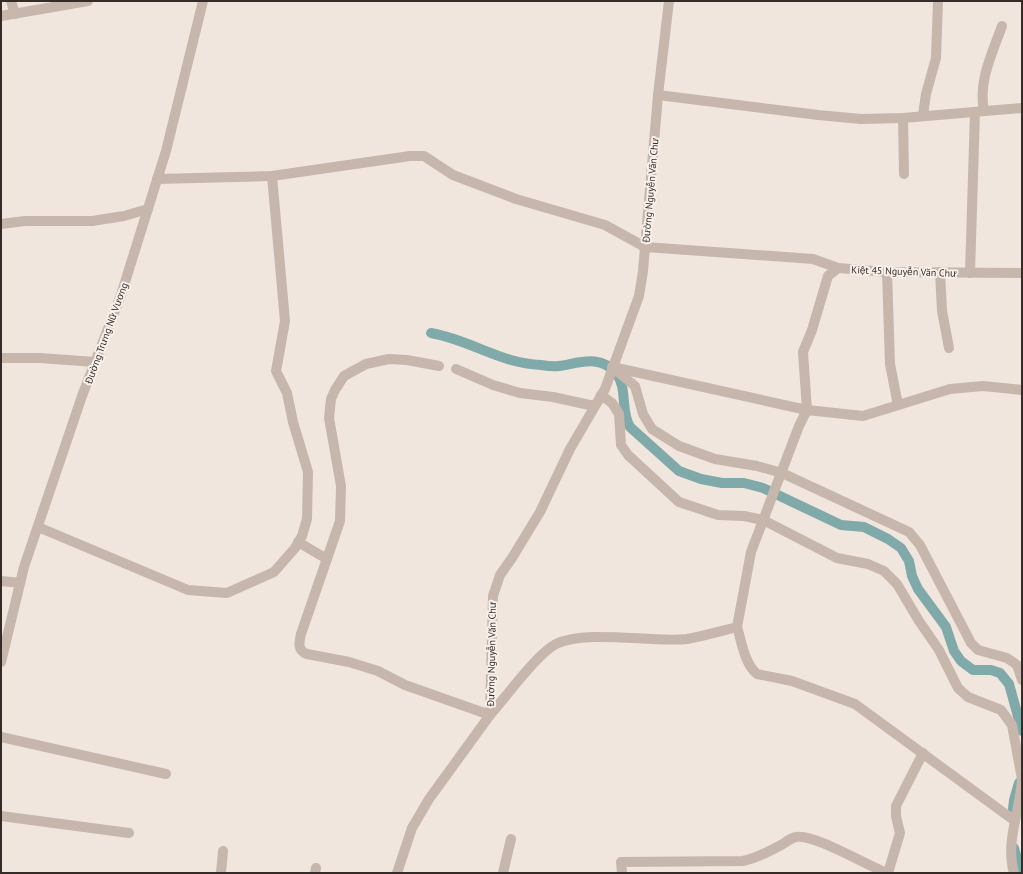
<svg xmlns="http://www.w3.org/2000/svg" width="1023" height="874" font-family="'PT Sans',sans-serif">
	<rect width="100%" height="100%" fill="#f0e6de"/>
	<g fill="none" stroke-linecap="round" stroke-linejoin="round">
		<g stroke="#80aaa9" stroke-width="10">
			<path d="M 431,333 C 471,340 499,363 541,365 C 547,366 553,367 559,366 C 579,363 600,354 616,373 C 628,388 620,411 630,427 L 679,471 L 701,479 L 722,483 L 744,483 L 763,488 L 841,525 L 864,527 L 888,539 L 901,548 L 909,561 L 912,576 L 918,589 L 946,627 L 954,651 L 961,661 L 973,670 L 991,670 L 1000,673 L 1009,684 L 1022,731"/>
			<polyline points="1012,818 1014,800 1019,783"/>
			<polyline points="1014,848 1021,873"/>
		</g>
		<g stroke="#c7b6ab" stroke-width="10">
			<polyline points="11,1 15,14"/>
			<polyline points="1,16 88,1"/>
			<polyline points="658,95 818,115 861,119 903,118 1022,108"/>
			<path d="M 984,111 C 978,81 992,54 1002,26"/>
			<polyline points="923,115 926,94 936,58 938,1"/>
			<polyline points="903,118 904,174"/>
			<polyline points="157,179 272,176 410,156 424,156 453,175 516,199 605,225 645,247 813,259 838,268 887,272 1022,273"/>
			<polyline points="1,224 25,221 92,221 124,216 148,209"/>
			<polyline points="887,272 890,364 898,405"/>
			<polyline points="940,272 942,311 949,348"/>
			<polyline points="970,273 975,112"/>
			<polyline points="1,358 40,358 95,362"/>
			<path d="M 439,366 L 407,360 L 389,359 L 366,364 L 344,376 L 335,390 L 331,399 L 329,418 L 341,486 L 340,521 L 301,634 C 299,643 297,650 307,654 L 349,662 L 378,671 L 405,685 L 490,715 C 505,698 538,653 556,644 C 588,629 650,643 687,639 C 704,636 721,631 737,627 L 751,552 L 799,426 L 807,410 L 803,352 L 812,330 L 828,276 L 838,268"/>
			<polyline points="612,367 635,386 643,414 652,429 679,446 715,459 757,466 782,473 909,532 920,545 971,643 978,650 1007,658 1017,665 1022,680"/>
			<polyline points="617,368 807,410 863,416 950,389 983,386 1022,390"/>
			<polyline points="456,369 493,385 520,393 553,397 594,406"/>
			<polyline points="601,395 612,403 619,414 621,445 628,455 679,502 718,515 744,516 763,520 837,558 868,564 884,571 897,584 919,621 939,650 958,688 968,697 1001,710 1012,725 1022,779"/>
			<polyline points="38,527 188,590 227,593 274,572 295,548 302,536 307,519 308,472 293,422 287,393 276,371 285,321 272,176"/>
			<polyline points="298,542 327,559"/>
			<polyline points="1,581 20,583"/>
			<path d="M 737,627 C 742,642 744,663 757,674 L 792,681 L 855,704 L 1015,821"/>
			<polyline points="1,662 24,567 82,396 121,295 166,151 203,1"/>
			<polyline points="1,737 166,774"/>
			<polyline points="1,816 129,833"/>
			<polyline points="221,873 223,851"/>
			<polyline points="315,873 316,868"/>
			<polyline points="397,873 412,828 429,799 490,715 493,596 500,575 512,558 540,512 570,449 605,389 639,296 643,271 658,95 669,1"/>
			<polyline points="503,873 511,839"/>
			<path d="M 622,873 L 621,862 L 743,861 C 757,858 770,851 783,844 C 787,841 791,838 796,837 C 813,833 868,866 887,873"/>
			<polyline points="888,873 900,833 896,816 896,806 923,753"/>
			<path d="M 1014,873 C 1005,842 1020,811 1022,780"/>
		</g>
	</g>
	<g text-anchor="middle" stroke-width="4" stroke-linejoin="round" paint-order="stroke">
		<g font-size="10" fill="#352c29" stroke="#f8f0ea">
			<text transform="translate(650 190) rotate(-85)" y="4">Đường Nguyễn Văn Chư</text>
			<text transform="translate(904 271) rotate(2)" y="4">Kiệt 45 Nguyễn Văn Chư</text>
			<text transform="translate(106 333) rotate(-70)" y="4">Đường Trưng Nữ Vương</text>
			<text transform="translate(491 654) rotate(-89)" y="4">Đường Nguyễn Văn Chư</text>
		</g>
	</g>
	<rect width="1023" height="874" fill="none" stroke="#352c29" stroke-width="4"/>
</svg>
